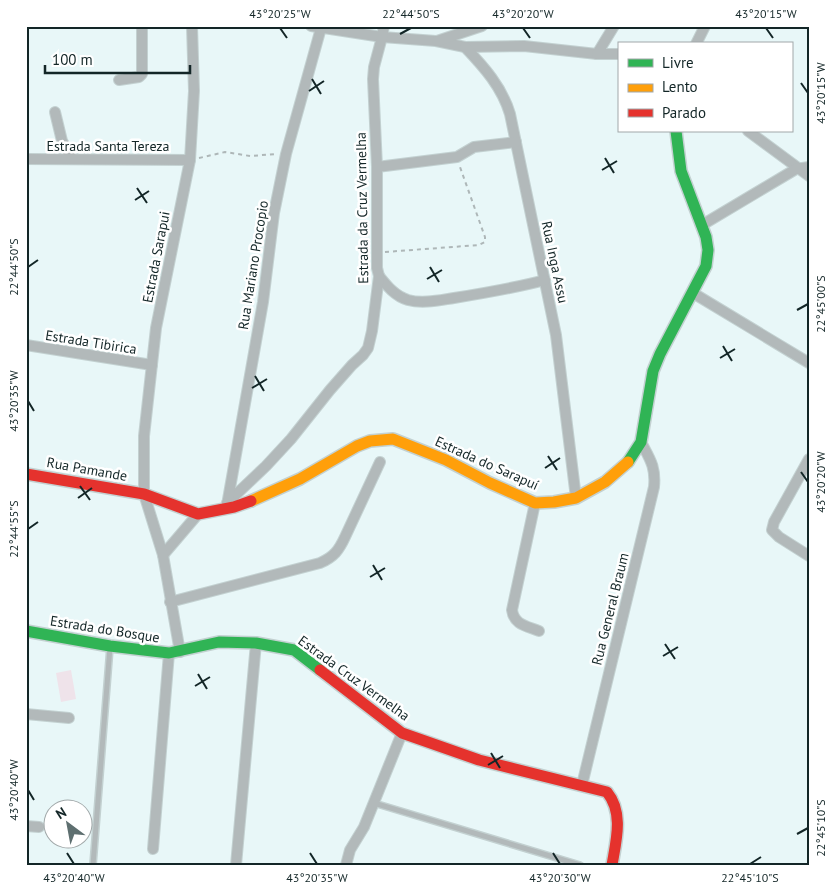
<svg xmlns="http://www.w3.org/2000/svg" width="835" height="891" font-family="'PT Sans',sans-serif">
	<rect width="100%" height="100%" fill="#e8f7f8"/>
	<polygon fill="#efe3ea" points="71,670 76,699 61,702 56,673"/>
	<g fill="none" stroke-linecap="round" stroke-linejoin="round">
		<g stroke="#c3d1d1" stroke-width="8">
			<g id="lane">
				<polyline points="374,803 580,865"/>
				<polyline points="93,865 110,647"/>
			</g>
		</g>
		<g stroke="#c3d1d1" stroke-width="12">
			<g id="street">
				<polyline points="311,26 382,37 436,41 465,47 524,46 597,54 619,54"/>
				<polyline points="437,41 482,26"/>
				<polyline points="696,44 705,26"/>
				<path d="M 465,47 C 484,67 502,87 510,114 L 556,335 L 576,498"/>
				<polyline points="597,54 614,26"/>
				<polyline points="119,80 139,77 142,74 142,26"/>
				<polyline points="55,112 62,141 72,159"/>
				<polyline points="748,131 809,176"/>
				<polyline points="26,159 190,160"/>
				<polyline points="377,167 457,157 474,147 516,142"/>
				<polyline points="702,225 796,169 809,167"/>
				<path d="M 379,276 C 387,286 395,296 408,300 C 423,304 440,300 454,298 C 485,293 515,288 545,280"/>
				<polyline points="693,293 809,363"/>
				<polyline points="26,345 152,365"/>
				<polyline points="809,459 774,522 772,530 779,537 809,556"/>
				<polyline points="227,503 266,466 291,439 330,390 352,365 363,355 368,348 372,331 379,276 377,268 377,167 373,79 374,67 382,37 384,26"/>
				<path d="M 535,503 L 512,610 C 514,625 527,626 539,631"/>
				<polyline points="227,505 263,302 274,213 286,154 321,28"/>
				<polyline points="163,555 198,514"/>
				<path d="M 170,602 L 320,563 C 334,557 339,550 345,537 L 380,462"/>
				<polyline points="180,652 163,555 144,494 144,436 156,328 190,160 194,91 192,26"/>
				<polyline points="26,714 69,718"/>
				<path d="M 582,785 L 654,487 C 656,467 650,459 641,442"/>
				<polyline points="26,826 39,827"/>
				<polyline points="153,849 169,653"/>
				<polyline points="236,865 256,643"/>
				<polyline points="346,865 350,850 364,827 402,733"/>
			</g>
		</g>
		<g stroke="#c3d1d1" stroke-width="14">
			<g id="fast">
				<polyline points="628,462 641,442 653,371 660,354 706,266 708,250 706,237 681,171 676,131"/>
				<polyline points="26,631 110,646 169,653 219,642 256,643 294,650 320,670"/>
			</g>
		</g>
		<g stroke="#c3d1d1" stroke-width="14">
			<polyline id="slow" points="251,501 300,479 357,446 370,441 393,439 446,460 490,483 535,503 554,502 576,498 605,482 628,462"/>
		</g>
		<g stroke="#c3d1d1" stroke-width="14">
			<g id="jam">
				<polyline points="26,474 144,494 198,514 234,507 251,501"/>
				<path d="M 320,670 L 402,733 L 479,760 L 607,792 C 624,813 616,841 612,865"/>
			</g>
		</g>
		<g stroke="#aeb7b8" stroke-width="2" stroke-dasharray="4 4" stroke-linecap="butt">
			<polyline points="199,158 225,152 250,156 276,154"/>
			<polyline points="385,252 479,245 485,242 485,237 460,167"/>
		</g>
		<use href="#lane" stroke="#b2b9ba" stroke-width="5"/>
		<use href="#street" stroke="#b2b9ba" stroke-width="10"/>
		<use href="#fast" stroke="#30b455" stroke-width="11"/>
		<use href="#slow" stroke="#ff9f0a" stroke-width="11"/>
		<use href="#jam" stroke="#e5322d" stroke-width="11"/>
	</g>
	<path fill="none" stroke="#132627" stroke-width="2" d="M 280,28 L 287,38M 523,28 L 530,38M 766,28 L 773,38M 400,34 L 411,28M 312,79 L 321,94M 801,83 L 808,93M 309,91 L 324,81M 605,158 L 614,173M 602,170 L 617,161M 137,188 L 147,203M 135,200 L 149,191M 28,267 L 38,260M 430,267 L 439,282M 427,279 L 442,270M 797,310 L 808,304M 723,346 L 732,361M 720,358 L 735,349M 255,376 L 264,391M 252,388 L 267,379M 28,401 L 34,411M 548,456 L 557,470M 545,468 L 560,458M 801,472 L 808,482M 80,486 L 90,500M 78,498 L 92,488M 28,529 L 38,522M 373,565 L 382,580M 370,577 L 385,568M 665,644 L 675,659M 663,656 L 678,647M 198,674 L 207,689M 195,686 L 210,677M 491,753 L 500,768M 488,765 L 503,756M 28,790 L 34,800M 797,834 L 808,828M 67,853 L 74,864M 310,853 L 317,864M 553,853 L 560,864M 750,864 L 761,857"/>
	<g text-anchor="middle" stroke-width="5" stroke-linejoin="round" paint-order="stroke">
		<g font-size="14" fill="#132627" stroke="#fff">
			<text x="108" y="151">Estrada Santa Tereza</text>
			<text transform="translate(362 208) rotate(-91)" y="5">Estrada da Cruz Vermelha</text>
			<text transform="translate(156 257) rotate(-79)" y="5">Estrada Sarapui</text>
			<text transform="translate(555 262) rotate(78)" y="5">Rua Inga Assu</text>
			<text transform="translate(253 265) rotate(-81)" y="5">Rua Mariano Procopio</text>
			<text transform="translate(91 342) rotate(9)" y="5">Estrada Tibirica</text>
			<text transform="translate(487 463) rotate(24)" y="5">Estrada do Sarapuí</text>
			<text transform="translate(87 469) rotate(10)" y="5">Rua Pamande</text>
			<text transform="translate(610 609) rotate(-76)" y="5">Rua General Braum</text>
			<text transform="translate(105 629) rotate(9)" y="5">Estrada do Bosque</text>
			<text transform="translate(354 678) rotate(36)" y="5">Estrada Cruz Vermelha</text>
		</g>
	</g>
	<rect width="835" height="891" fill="none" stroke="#ffffff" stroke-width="55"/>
	<rect x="618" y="42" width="175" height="90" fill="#ffffff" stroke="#a1a8a9"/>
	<rect x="628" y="59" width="25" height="8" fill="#30b455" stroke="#a1a8a9"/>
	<text x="662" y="68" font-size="15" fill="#132627">Livre</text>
	<rect x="628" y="84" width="25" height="8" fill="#ff9f0a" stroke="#a1a8a9"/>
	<text x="662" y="92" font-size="15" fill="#132627">Lento</text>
	<rect x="628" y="109" width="25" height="8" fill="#e5322d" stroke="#a1a8a9"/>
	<text x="662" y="118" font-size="15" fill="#132627">Parado</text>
	<g transform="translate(68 824) rotate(328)"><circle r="24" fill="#ffffff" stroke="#a1a8a9"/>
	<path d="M0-4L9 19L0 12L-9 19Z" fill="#5e6f70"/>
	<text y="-8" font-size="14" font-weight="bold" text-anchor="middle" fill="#132627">N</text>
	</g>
	<path d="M45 65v8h145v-8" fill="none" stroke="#132627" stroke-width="2.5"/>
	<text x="52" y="65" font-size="15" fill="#132627" stroke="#ffffff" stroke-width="4" paint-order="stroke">100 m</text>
	<rect x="28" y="28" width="780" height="836" fill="none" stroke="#132627" stroke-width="2"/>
	<g font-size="12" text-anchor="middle" fill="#132627">
		<text x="280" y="18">43°20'25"W</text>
		<text x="411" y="18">22°44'50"S</text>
		<text x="523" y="18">43°20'20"W</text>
		<text x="766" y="18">43°20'15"W</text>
		<text transform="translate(821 93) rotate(-90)" y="4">43°20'15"W</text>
		<text transform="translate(14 267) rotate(-90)" y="4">22°44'50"S</text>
		<text transform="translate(821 304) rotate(-90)" y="4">22°45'00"S</text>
		<text transform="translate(14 401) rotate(-90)" y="4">43°20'35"W</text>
		<text transform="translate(821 482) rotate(-90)" y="4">43°20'20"W</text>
		<text transform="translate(14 529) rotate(-90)" y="4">22°44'55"S</text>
		<text transform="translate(14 790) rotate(-90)" y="4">43°20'40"W</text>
		<text transform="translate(821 828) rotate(-90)" y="4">22°45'10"S</text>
		<text x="74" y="882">43°20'40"W</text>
		<text x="317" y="882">43°20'35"W</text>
		<text x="560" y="882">43°20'30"W</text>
		<text x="750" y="882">22°45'10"S</text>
	</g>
</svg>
